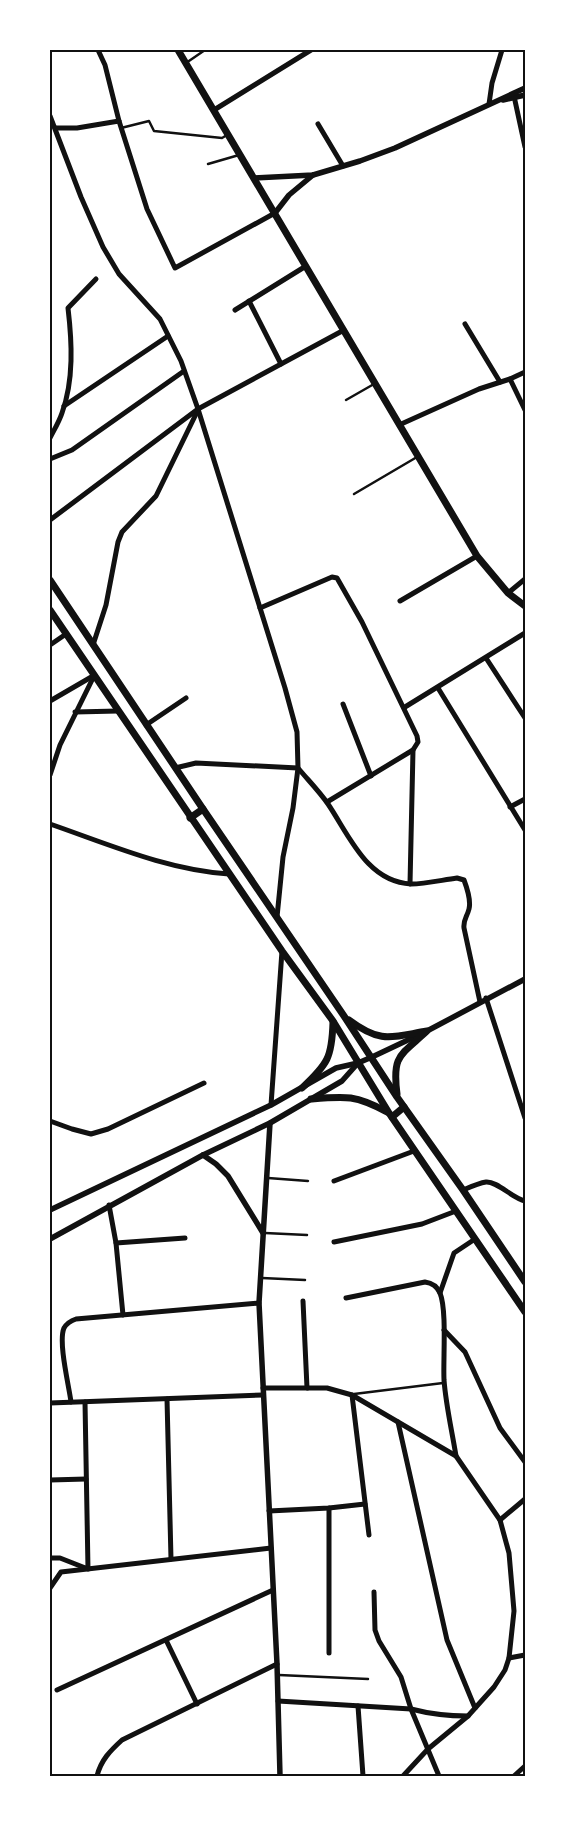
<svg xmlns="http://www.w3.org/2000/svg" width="575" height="1826" font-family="Poppins,sans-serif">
	<rect width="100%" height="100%" fill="#fff"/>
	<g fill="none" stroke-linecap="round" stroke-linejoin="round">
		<g stroke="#111" stroke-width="2.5">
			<polyline points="186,63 205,50"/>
			<polyline points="121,128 149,121 154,131 222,138 227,135"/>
			<polyline points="208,164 239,155"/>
			<polyline points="346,400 374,384"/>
			<polyline points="354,494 417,457"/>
			<polyline points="268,1178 308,1181"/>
			<polyline points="265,1233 307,1235"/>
			<polyline points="262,1278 305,1280"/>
			<polyline points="354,1394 443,1383"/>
			<polyline points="279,1675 368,1679"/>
		</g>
		<g stroke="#111" stroke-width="5">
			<polyline points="98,50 105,65 119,121 147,209 175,268 275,213"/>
			<polyline points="514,96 525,147"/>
			<polyline points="489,104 492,83 502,50"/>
			<polyline points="214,110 311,50"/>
			<polyline points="50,116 81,197 103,247 119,274 160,319 181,361 198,409 285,688 297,732 298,768 293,808 283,857 277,917"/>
			<polyline points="318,124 343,166"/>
			<polyline points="56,128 77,128 119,121"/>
			<polyline points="249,301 281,364"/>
			<polyline points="235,310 306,266"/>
			<polyline points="465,324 500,382"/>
			<polyline points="510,379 525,410"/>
			<polyline points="64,406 168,336"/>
			<polyline points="399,425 479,389 510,379 525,372"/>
			<path d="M 50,438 C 54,430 59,422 62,413 C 74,380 72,342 68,308 L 96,279"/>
			<polyline points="50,459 72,450 184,371"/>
			<polyline points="50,520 198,409 344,330"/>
			<polyline points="508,593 525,579"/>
			<polyline points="400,601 477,556"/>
			<polyline points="260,608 332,577 337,578 362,622 417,736 418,742 413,750 327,802"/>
			<polyline points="50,645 66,634"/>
			<polyline points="93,645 106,605 118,542 122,532 156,496 197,412"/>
			<polyline points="486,658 525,718"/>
			<polyline points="438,688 525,830"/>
			<polyline points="50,701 93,676"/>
			<polyline points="343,704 371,776"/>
			<polyline points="405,707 525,633"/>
			<polyline points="75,712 118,711"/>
			<polyline points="146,725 186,698"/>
			<path d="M 175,768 L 196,763 L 298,768 C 308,780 319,791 328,804 C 349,835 367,882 411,884 C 425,884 442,880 457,878 L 464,880 C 467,888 471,901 469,909 C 467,917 463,920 464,928 L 480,1002"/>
			<polyline points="50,775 60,745 94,676"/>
			<polyline points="510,807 525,799"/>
			<path d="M 50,824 C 108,844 167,870 229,874"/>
			<polyline points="410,884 413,750"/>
			<polyline points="486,998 525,1118"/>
			<polyline points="271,1105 282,951"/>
			<polyline points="50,1121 72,1129 91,1134 108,1129 204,1083"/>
			<polyline points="334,1181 414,1151"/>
			<path d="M 463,1190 C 470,1187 479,1183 486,1182 C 497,1181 512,1198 525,1201"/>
			<polyline points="109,1205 116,1243 123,1315"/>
			<polyline points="334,1242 422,1224 456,1211"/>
			<polyline points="116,1243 185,1238"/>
			<polyline points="440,1293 454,1253 475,1239"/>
			<path d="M 346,1298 L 425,1282 C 432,1283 437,1286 440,1293 C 447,1310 443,1359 444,1380 C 446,1406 452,1431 456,1456"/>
			<polyline points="303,1301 307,1388"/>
			<polyline points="444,1330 465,1352 500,1428 525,1462"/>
			<polyline points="263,1388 327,1388 352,1395 456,1456 500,1520 509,1553 514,1611 509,1658 505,1670 494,1687 468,1716 428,1749 403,1776"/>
			<polyline points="352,1395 369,1535"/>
			<polyline points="167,1399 171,1559"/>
			<path d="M 71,1402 C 69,1386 58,1342 64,1328 C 67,1323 70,1321 76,1319 L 259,1303"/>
			<polyline points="50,1403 263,1395"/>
			<polyline points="398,1422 447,1640 475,1708"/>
			<polyline points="50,1480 86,1479"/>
			<polyline points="269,1511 329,1508 365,1504"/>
			<polyline points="500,1520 525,1499"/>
			<polyline points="50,1558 60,1558 88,1569 85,1402"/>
			<polyline points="50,1588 61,1572 271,1548"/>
			<polyline points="374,1592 375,1630 379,1641 401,1677 411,1709 439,1776"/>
			<polyline points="166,1640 197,1704"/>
			<polyline points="329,1653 329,1508"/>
			<polyline points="509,1658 525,1655"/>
			<polyline points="57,1690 273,1590"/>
			<path d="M 278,1701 L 411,1709 C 430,1714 448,1716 468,1716"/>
			<polyline points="358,1706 363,1776"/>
			<path d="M 97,1776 C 101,1760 110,1751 122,1740 L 277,1664"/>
			<polyline points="514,1776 525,1766"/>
		</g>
		<g stroke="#111" stroke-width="5.5">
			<polyline points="503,100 525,95"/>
			<polyline points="254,178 313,175 360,161 395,148 525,88"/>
			<polyline points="275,213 289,195 313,175"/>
			<polyline points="270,1123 259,1303 277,1664 280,1776"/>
			<polyline points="203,1155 216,1164 228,1176 263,1233"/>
			<polyline points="50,1210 271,1105 336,1068 358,1063 372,1057 427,1031 525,979"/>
			<polyline points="50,1239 203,1155 270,1123 342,1081 358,1063"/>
		</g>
		<g stroke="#111" stroke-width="7">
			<polyline points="178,50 477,556 508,593 525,606"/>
			<polyline points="50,580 203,809 344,1016 397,1097 463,1190 525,1282"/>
			<polyline points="50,610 282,951 333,1021 389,1113 525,1312"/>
			<polyline points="190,818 203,809"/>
			<path d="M 349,1020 C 381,1044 391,1037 427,1031 C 400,1056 392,1055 397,1094"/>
			<path d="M 302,1088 C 328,1064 332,1057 333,1022"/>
			<path d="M 311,1099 C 346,1096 356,1095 387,1112"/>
			<polyline points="392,1117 404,1107"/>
		</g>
	</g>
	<rect width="575" height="1826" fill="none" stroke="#ffffff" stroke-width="102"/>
	<rect x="51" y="51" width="473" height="1724" fill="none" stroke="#111" stroke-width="2"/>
</svg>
